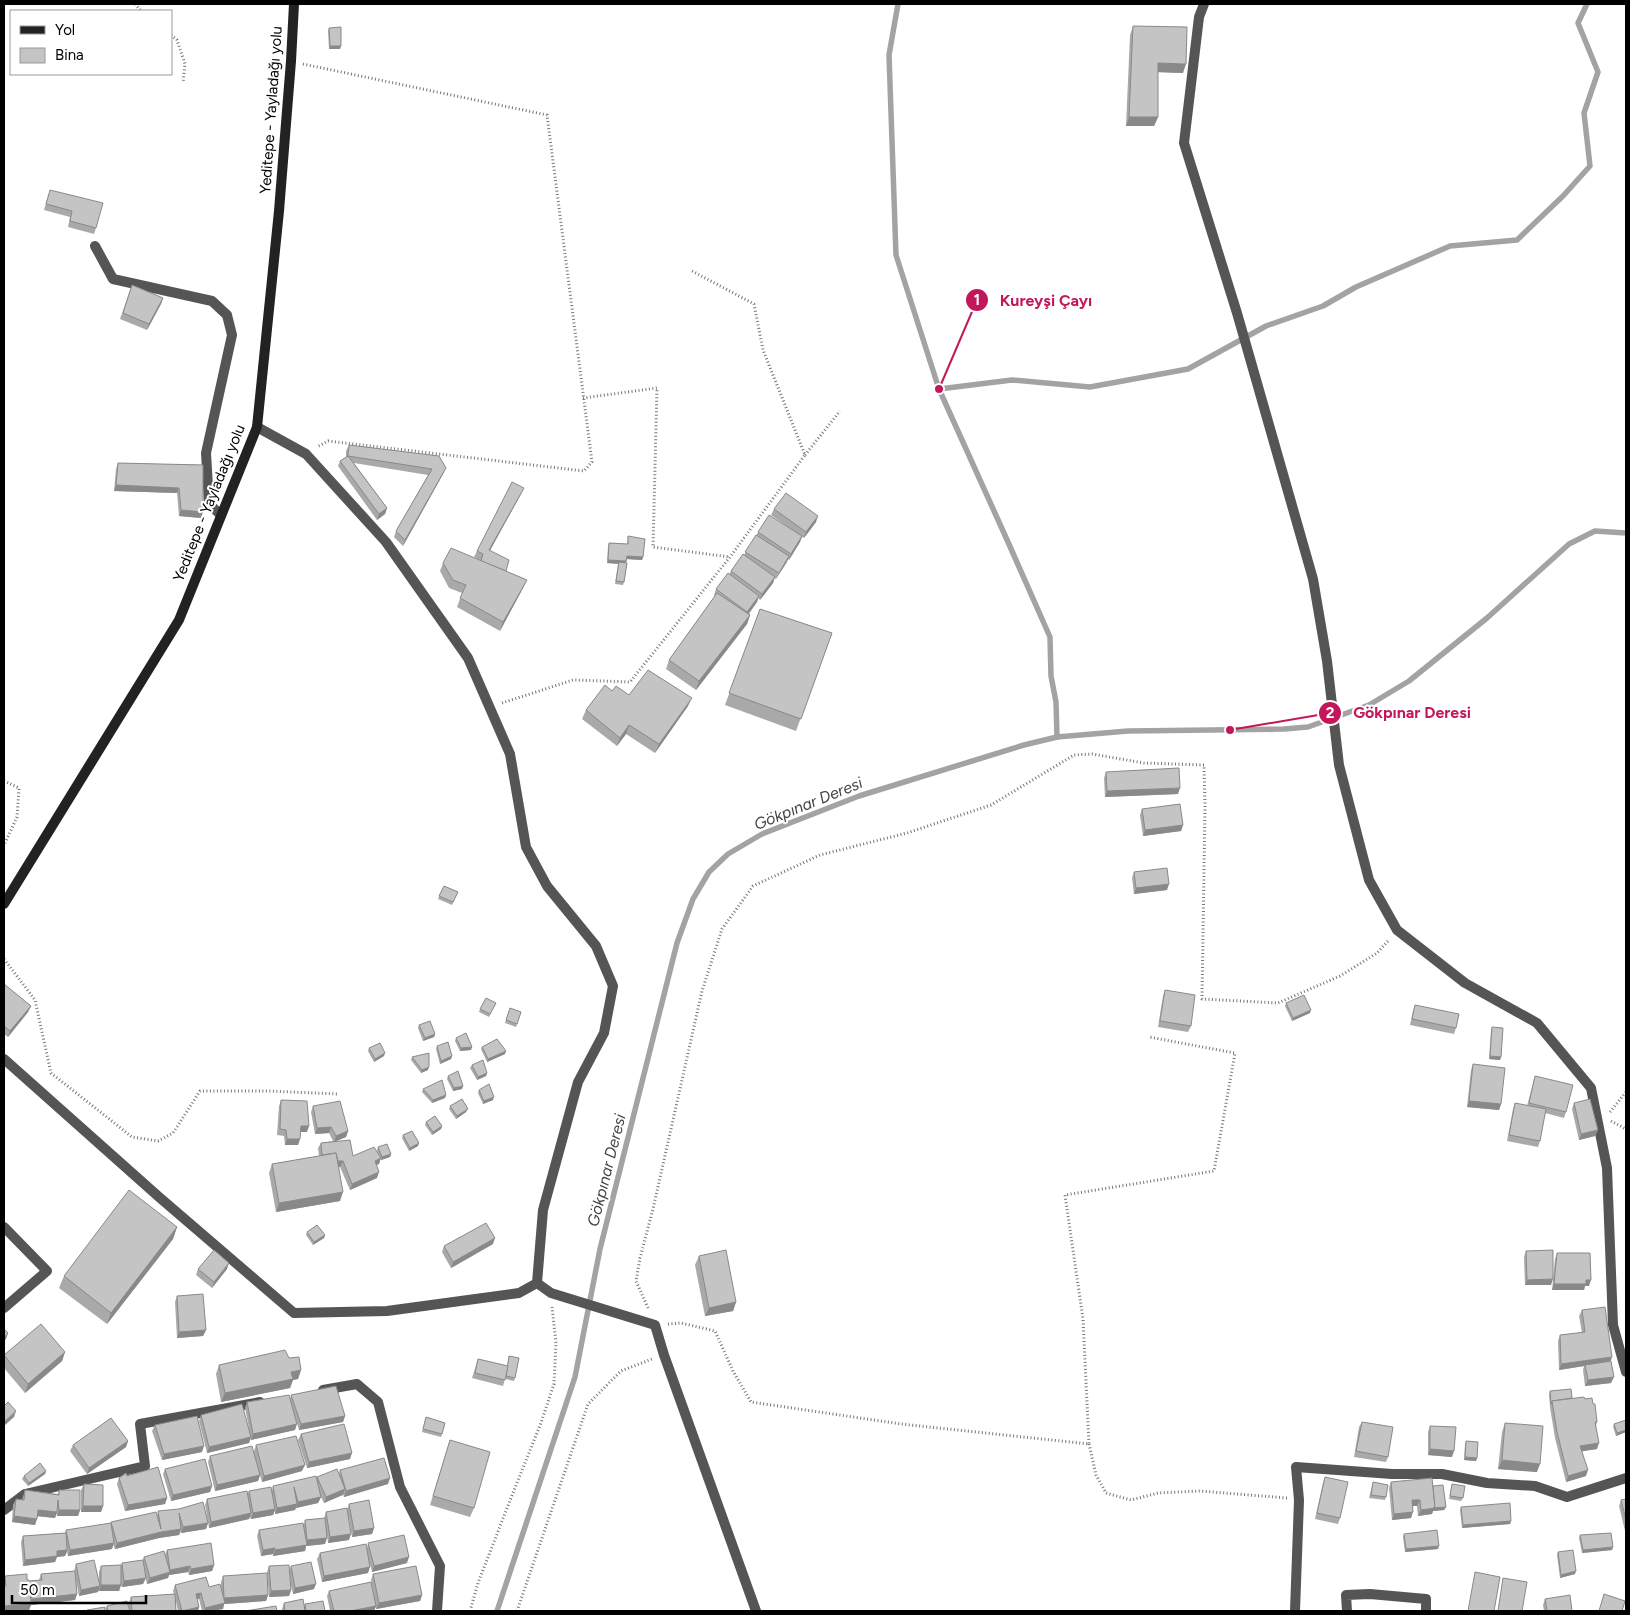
<svg xmlns="http://www.w3.org/2000/svg" width="1630" height="1615" font-family="Figtree,sans-serif">
	<rect width="100%" height="100%" fill="#fff"/>
	<g fill="none" stroke-linecap="round" stroke-linejoin="round">
		<g stroke="#a3a3a3" stroke-width="5.5">
			<polyline points="898,4 889,55 896,255 939,389 1008,542 1050,637 1051,676 1056,702 1057,737"/>
			<polyline points="939,389 1012,380 1090,387 1188,369 1266,326 1323,306 1356,287 1450,246 1517,240 1563,196 1590,166 1584,113 1598,72 1578,23 1587,4"/>
			<polyline points="497,1611 575,1377 600,1249 677,943 693,899 709,872 728,854 762,834 859,796 1024,745 1057,737 1128,731 1284,729 1308,727 1369,705 1409,681 1487,618 1569,544 1595,531 1626,533"/>
		</g>
		<g stroke="#777" stroke-width="3" stroke-dasharray="1 2.5" stroke-linecap="butt">
			<polyline points="135,4 141,11"/>
			<polyline points="171,35 177,40 185,64 183,82"/>
			<polyline points="303,64 547,115 592,462 584,471 328,441 317,447"/>
			<polyline points="583,398 657,388 653,547 730,557"/>
			<polyline points="805,455 840,411"/>
			<polyline points="502,703 573,680 630,682 730,557 805,455 763,350 754,304 692,271"/>
			<polyline points="4,781 19,788 17,817 4,845"/>
			<polyline points="4,959 35,1000 51,1073 132,1137 158,1141 173,1133 200,1091 268,1091 338,1094"/>
			<polyline points="1610,1112 1626,1092"/>
			<polyline points="1611,1121 1626,1129"/>
			<polyline points="648,1308 636,1281 640,1258 653,1209 702,991 722,929 753,886 820,855 907,833 991,805 1074,755 1092,754 1144,763 1204,765 1205,805 1202,999 1278,1003 1340,976 1377,953 1389,940"/>
			<polyline points="668,1324 681,1323 715,1331 733,1371 751,1402 901,1424 1089,1444 1083,1319 1065,1195 1214,1171 1235,1053 1149,1037"/>
			<polyline points="1089,1444 1096,1475 1106,1493 1131,1500 1158,1493 1200,1491 1287,1498"/>
			<polyline points="470,1611 478,1583 518,1480 541,1423 554,1384 556,1343 552,1307"/>
			<polyline points="517,1611 588,1404 621,1371 652,1359"/>
		</g>
		<g stroke="#555" stroke-width="10">
			<polyline points="95,246 113,279 212,301 227,315 232,335 206,453 209,504 221,515"/>
			<polyline points="257,427 306,454 386,542 468,658 510,754 526,847 547,886 596,946 613,986 604,1033 578,1082 543,1210 537,1283 551,1293 655,1325 664,1355 756,1611"/>
			<polyline points="4,1059 159,1197 294,1313 387,1311 519,1293 537,1283"/>
			<polyline points="4,1227 47,1271 4,1308"/>
			<polyline points="323,1390 357,1384 378,1402 400,1487 440,1566 437,1611"/>
			<polyline points="4,1510 25,1494 145,1466 140,1424 260,1402"/>
			<polyline points="1295,1611 1299,1500 1296,1467 1392,1474 1442,1474 1487,1483 1535,1486 1567,1497 1626,1478"/>
			<polyline points="1347,1611 1346,1595 1370,1594 1426,1599 1426,1611"/>
		</g>
		<polyline stroke="#555" stroke-width="10" points="1204,4 1199,17 1184,143 1237,313 1313,579 1327,661 1339,765 1369,880 1397,930 1465,983 1537,1023 1591,1088 1607,1168 1613,1325 1626,1372"/>
		<polyline stroke="#222" stroke-width="10" points="4,904 179,620 257,427 279,211 291,61 294,4"/>
	</g>
	<g fill="#a9a9a9">
		<polygon points="1133,26 1183,73 1158,72 1158,117 1154,126 1126,126 1130,35"/>
		<polygon points="329,28 341,46 340,49 329,49 328,31"/>
		<polygon points="50,190 96,228 94,234 68,227 70,217 44,210"/>
		<polygon points="132,285 163,298 161,304 147,330 120,319"/>
		<polygon points="349,445 439,456 443,474 403,546 394,537 396,531 428,475 354,463 387,508 385,514 377,520 338,466 340,461 346,457 346,451"/>
		<polygon points="118,463 203,465 201,518 179,516 177,493 114,491 116,469"/>
		<polygon points="521,494 490,550 506,571 527,580 523,588 500,631 457,607 462,593 449,588 440,571 443,563 480,560 474,557 477,551"/>
		<polygon points="774,509 816,522 804,538 802,537 800,542 789,560 788,559 776,579 774,578 773,583 760,600 758,598 757,602 749,614 750,615 747,624 696,690 666,669 669,660 715,596 714,595 716,589 729,575 731,571 744,555 756,536 758,532 791,529 771,515"/>
		<polygon points="628,536 643,557 642,560 627,559 624,582 623,585 615,584 618,564 607,563 608,546 609,543 627,544"/>
		<polygon points="760,609 832,633 796,731 725,705"/>
		<polygon points="612,691 629,695 688,706 655,753 626,734 617,746 582,719 586,710"/>
		<polygon points="1106,772 1178,794 1105,797 1104,778"/>
		<polygon points="1142,809 1183,825 1181,831 1143,836 1140,815"/>
		<polygon points="1134,872 1167,890 1134,894 1132,878"/>
		<polygon points="444,886 458,892 452,905 438,899"/>
		<polygon points="4,984 31,1006 28,1012 8,1037 4,1034"/>
		<polygon points="1165,990 1191,1026 1188,1032 1158,1027 1163,996"/>
		<polygon points="496,1003 489,1017 479,1012 480,1009"/>
		<polygon points="1286,1003 1310,1013 1292,1021 1285,1006"/>
		<polygon points="1415,1005 1456,1028 1454,1034 1410,1025 1413,1011"/>
		<polygon points="510,1008 521,1012 516,1027 505,1023"/>
		<polygon points="419,1025 435,1034 434,1037 423,1041 418,1028"/>
		<polygon points="1492,1027 1501,1057 1500,1060 1489,1059 1491,1030"/>
		<polygon points="456,1038 471,1050 460,1051 455,1041"/>
		<polygon points="437,1046 452,1056 451,1059 440,1064 436,1049"/>
		<polygon points="482,1047 505,1054 487,1062 481,1049"/>
		<polygon points="369,1048 384,1056 374,1062 368,1051"/>
		<polygon points="412,1057 428,1070 421,1073 411,1060"/>
		<polygon points="1473,1064 1501,1104 1499,1110 1467,1107 1471,1070"/>
		<polygon points="472,1065 487,1073 486,1076 477,1080 470,1068"/>
		<polygon points="448,1076 463,1086 462,1089 453,1091 447,1079"/>
		<polygon points="1535,1076 1566,1112 1564,1118 1545,1113 1540,1141 1538,1147 1507,1141 1513,1109 1515,1103 1527,1106"/>
		<polygon points="423,1089 446,1095 445,1098 432,1103 422,1092"/>
		<polygon points="479,1090 493,1100 483,1104 478,1093"/>
		<polygon points="281,1100 307,1132 301,1132 298,1145 285,1145 284,1136 277,1135 279,1106"/>
		<polygon points="1574,1103 1598,1130 1595,1136 1579,1140 1572,1109"/>
		<polygon points="313,1106 348,1131 346,1137 336,1141 353,1156 378,1154 377,1150 378,1147 391,1154 390,1157 381,1160 380,1159 379,1164 376,1165 377,1178 350,1190 340,1167 339,1167 340,1201 276,1212 269,1173 272,1164 319,1156 318,1148 321,1143 333,1141 329,1133 315,1134 311,1112"/>
		<polygon points="450,1106 466,1112 456,1119 449,1109"/>
		<polygon points="426,1122 442,1126 441,1129 432,1135 425,1125"/>
		<polygon points="403,1135 418,1146 409,1151 402,1138"/>
		<polygon points="177,1227 173,1239 107,1324 59,1288 64,1276"/>
		<polygon points="307,1232 325,1235 324,1238 313,1245 306,1235"/>
		<polygon points="493,1244 451,1268 442,1252 444,1246"/>
		<polygon points="1526,1251 1551,1285 1525,1285 1524,1257"/>
		<polygon points="1557,1253 1589,1286 1585,1286 1584,1290 1552,1290 1555,1259"/>
		<polygon points="699,1256 736,1302 733,1311 705,1316 695,1265"/>
		<polygon points="198,1269 227,1269 212,1288 196,1275"/>
		<polygon points="177,1296 206,1330 203,1336 177,1338 175,1302"/>
		<polygon points="1582,1310 1610,1361 1611,1383 1585,1386 1583,1370 1584,1366 1559,1370 1558,1341 1560,1335 1582,1333 1579,1316"/>
		<polygon points="65,1352 62,1361 25,1393 4,1368 4,1355"/>
		<polygon points="509,1356 515,1378 514,1381 505,1379 503,1386 472,1378 478,1359 507,1366"/>
		<polygon points="289,1358 301,1370 298,1379 293,1380 290,1388 221,1402 216,1374 219,1365"/>
		<polygon points="1550,1391 1572,1398 1585,1399 1593,1404 1597,1422 1596,1426 1597,1449 1582,1451 1586,1476 1566,1482 1555,1438 1550,1407 1549,1394"/>
		<polygon points="291,1395 345,1416 343,1422 299,1430 296,1420 295,1430 251,1440 251,1438 249,1443 207,1453 199,1421 201,1415 249,1428 245,1408 247,1402 290,1399"/>
		<polygon points="426,1417 445,1423 441,1437 422,1432"/>
		<polygon points="1626,1420 1626,1432 1616,1436 1613,1427 1614,1424"/>
		<polygon points="1362,1422 1388,1457 1386,1462 1354,1457 1359,1427"/>
		<polygon points="1505,1423 1537,1472 1498,1469 1502,1432"/>
		<polygon points="155,1425 202,1452 162,1460 152,1431"/>
		<polygon points="1430,1426 1452,1457 1428,1455 1428,1432"/>
		<polygon points="301,1434 350,1459 307,1468 298,1440"/>
		<polygon points="450,1440 474,1508 470,1517 430,1505"/>
		<polygon points="128,1441 126,1447 87,1474 70,1451 73,1445"/>
		<polygon points="1466,1441 1477,1458 1476,1461 1464,1460 1465,1444"/>
		<polygon points="256,1445 302,1471 262,1482 260,1475 258,1481 215,1491 208,1462 210,1456 254,1451"/>
		<polygon points="165,1469 212,1486 210,1492 171,1501 163,1474"/>
		<polygon points="340,1470 388,1484 344,1497 343,1494 324,1503 320,1495 321,1497 318,1503 296,1508 295,1510 275,1514 275,1511 273,1515 251,1519 250,1517 249,1519 209,1528 205,1505 207,1499 247,1495 249,1491 272,1490 273,1486 317,1479 317,1477 339,1474"/>
		<polygon points="46,1471 45,1474 28,1486 22,1479 24,1476"/>
		<polygon points="127,1476 167,1498 165,1504 125,1511 117,1484 119,1478"/>
		<polygon points="1325,1477 1340,1518 1338,1524 1315,1519 1323,1483"/>
		<polygon points="1373,1482 1386,1497 1385,1500 1369,1498"/>
		<polygon points="1391,1482 1433,1486 1446,1507 1444,1510 1433,1511 1432,1514 1418,1516 1417,1506 1413,1506 1411,1518 1392,1520 1389,1488"/>
		<polygon points="84,1484 103,1506 101,1512 81,1512 81,1490"/>
		<polygon points="1452,1484 1463,1498 1461,1501 1449,1499"/>
		<polygon points="25,1490 58,1494 59,1490 80,1510 78,1516 57,1516 57,1513 55,1518 37,1516 35,1525 12,1522 13,1505 16,1499 22,1500"/>
		<polygon points="1626,1499 1626,1535 1619,1506 1621,1500"/>
		<polygon points="349,1504 374,1528 372,1534 352,1537 349,1518 349,1540 328,1543 327,1535 325,1544 306,1546 305,1551 273,1556 273,1554 261,1556 257,1536 259,1530 304,1524 305,1520 324,1518 326,1512 347,1510"/>
		<polygon points="1461,1507 1511,1521 1510,1524 1462,1528 1460,1510"/>
		<polygon points="158,1511 208,1523 206,1529 181,1533 181,1531 179,1535 159,1538 115,1549 113,1544 112,1549 68,1556 67,1552 65,1556 57,1557 55,1562 23,1566 21,1542 23,1536 65,1533 66,1530 111,1524 111,1522 157,1516"/>
		<polygon points="1404,1534 1438,1549 1405,1552 1403,1537"/>
		<polygon points="1580,1535 1613,1547 1612,1550 1582,1553 1579,1538"/>
		<polygon points="368,1543 407,1563 372,1572 370,1564 368,1573 322,1582 317,1559 320,1553 367,1548"/>
		<polygon points="167,1550 214,1565 212,1571 189,1575 188,1572 169,1575 168,1578 147,1584 145,1576 143,1584 122,1587 121,1585 119,1591 99,1591 99,1589 98,1592 79,1596 76,1580 77,1594 75,1600 31,1605 29,1610 4,1611 4,1581 5,1576 27,1580 29,1581 39,1580 41,1574 74,1571 76,1564 99,1581 99,1572 101,1566 121,1565 122,1563 142,1561 144,1557 165,1555"/>
		<polygon points="1558,1552 1575,1574 1560,1578 1557,1555"/>
		<polygon points="269,1566 290,1569 291,1566 314,1589 293,1594 290,1581 291,1590 289,1596 269,1597 267,1572"/>
		<polygon points="373,1574 422,1595 420,1601 376,1609 371,1580"/>
		<polygon points="223,1576 268,1595 266,1601 224,1604 223,1609 212,1611 202,1611 199,1599 197,1599 199,1607 198,1611 178,1611 176,1602 176,1611 86,1611 87,1610 105,1610 107,1606 129,1608 129,1603 131,1597 174,1594 173,1591 175,1585 209,1587 221,1589 221,1582"/>
		<polygon points="329,1591 376,1606 374,1611 330,1611 327,1596"/>
		<polygon points="1545,1599 1572,1611 1544,1611 1543,1605"/>
		<polygon points="284,1603 304,1606 305,1604 325,1611 282,1611 282,1609"/>
	</g>
	<g fill="#898989">
		<polygon points="330,46 341,46 340,49 329,49"/>
		<polygon points="1158,63 1186,64 1183,73 1154,72"/>
		<polygon points="1129,117 1158,117 1154,126 1126,126"/>
		<polygon points="163,298 161,304 147,330 149,324"/>
		<polygon points="446,468 443,474 403,546 405,540"/>
		<polygon points="116,485 179,488 177,493 114,491"/>
		<polygon points="524,488 521,494 487,556 489,550"/>
		<polygon points="387,508 385,514 377,520 379,514"/>
		<polygon points="181,510 203,512 201,518 179,516"/>
		<polygon points="818,516 816,522 804,538 806,532"/>
		<polygon points="802,536 800,542 789,560 791,554"/>
		<polygon points="627,556 643,557 642,560 626,559"/>
		<polygon points="789,556 787,562 776,579 779,573"/>
		<polygon points="608,560 626,561 625,564 607,563"/>
		<polygon points="775,577 773,583 760,600 762,594"/>
		<polygon points="527,580 523,588 500,631 503,622"/>
		<polygon points="759,596 757,602 745,618 747,612"/>
		<polygon points="750,615 747,624 696,690 699,681"/>
		<polygon points="692,698 688,706 655,753 659,744"/>
		<polygon points="629,725 626,734 617,746 620,738"/>
		<polygon points="1180,788 1178,794 1105,797 1107,791"/>
		<polygon points="1183,825 1181,831 1143,836 1145,830"/>
		<polygon points="1169,884 1167,890 1134,894 1136,888"/>
		<polygon points="31,1006 28,1012 8,1037 10,1031"/>
		<polygon points="1311,1010 1310,1013 1292,1021 1293,1018"/>
		<polygon points="435,1034 434,1037 423,1041 425,1038"/>
		<polygon points="472,1047 471,1050 460,1051 461,1048"/>
		<polygon points="506,1051 505,1054 487,1062 488,1059"/>
		<polygon points="385,1053 384,1056 374,1062 375,1059"/>
		<polygon points="452,1056 451,1059 440,1064 441,1061"/>
		<polygon points="1490,1056 1501,1057 1500,1060 1489,1059"/>
		<polygon points="429,1067 428,1070 421,1073 422,1070"/>
		<polygon points="487,1073 486,1076 477,1080 478,1077"/>
		<polygon points="463,1086 462,1089 453,1091 454,1088"/>
		<polygon points="446,1095 445,1098 432,1103 433,1100"/>
		<polygon points="494,1097 493,1100 483,1104 484,1101"/>
		<polygon points="1469,1101 1501,1104 1499,1110 1467,1107"/>
		<polygon points="468,1109 466,1112 456,1119 457,1116"/>
		<polygon points="301,1126 309,1126 307,1132 299,1132"/>
		<polygon points="442,1126 441,1129 432,1135 433,1132"/>
		<polygon points="331,1127 329,1133 315,1134 317,1128"/>
		<polygon points="1598,1130 1595,1136 1579,1140 1581,1134"/>
		<polygon points="348,1131 346,1137 334,1142 336,1136"/>
		<polygon points="287,1139 300,1139 298,1145 285,1145"/>
		<polygon points="419,1143 418,1146 409,1151 410,1148"/>
		<polygon points="391,1154 390,1157 381,1160 382,1157"/>
		<polygon points="381,1158 379,1164 372,1167 375,1161"/>
		<polygon points="343,1161 340,1167 334,1168 336,1162"/>
		<polygon points="379,1172 377,1178 350,1190 352,1184"/>
		<polygon points="343,1192 340,1201 276,1212 279,1203"/>
		<polygon points="177,1227 173,1239 107,1324 111,1313"/>
		<polygon points="325,1235 324,1238 313,1245 314,1242"/>
		<polygon points="495,1238 493,1244 451,1268 453,1262"/>
		<polygon points="229,1263 227,1269 212,1288 214,1282"/>
		<polygon points="1553,1279 1551,1285 1525,1285 1527,1280"/>
		<polygon points="1586,1280 1591,1280 1589,1286 1585,1286 1584,1290 1552,1290 1554,1284"/>
		<polygon points="736,1302 733,1311 705,1316 709,1308"/>
		<polygon points="206,1330 203,1336 177,1338 179,1332"/>
		<polygon points="8,1333 6,1339 4,1341 4,1338"/>
		<polygon points="65,1352 62,1361 25,1393 28,1384"/>
		<polygon points="1612,1357 1610,1363 1585,1365 1584,1366 1559,1370 1561,1364"/>
		<polygon points="301,1370 298,1379 293,1380 290,1388 221,1402 225,1393 291,1372"/>
		<polygon points="1614,1377 1611,1383 1585,1386 1588,1380"/>
		<polygon points="16,1411 14,1417 4,1426 4,1422"/>
		<polygon points="345,1416 343,1422 299,1430 301,1424"/>
		<polygon points="297,1424 295,1430 251,1440 253,1434"/>
		<polygon points="1626,1430 1626,1432 1616,1436 1617,1433"/>
		<polygon points="251,1437 249,1443 207,1453 209,1447"/>
		<polygon points="128,1441 126,1447 87,1474 89,1468"/>
		<polygon points="1599,1443 1597,1449 1578,1452 1580,1446"/>
		<polygon points="204,1446 202,1452 162,1460 164,1454"/>
		<polygon points="1430,1449 1454,1451 1452,1457 1428,1455"/>
		<polygon points="352,1453 350,1459 307,1468 309,1462"/>
		<polygon points="1465,1457 1477,1458 1476,1461 1464,1460"/>
		<polygon points="1502,1460 1540,1464 1537,1472 1498,1469"/>
		<polygon points="305,1465 302,1471 262,1482 264,1476"/>
		<polygon points="1588,1470 1586,1476 1566,1482 1568,1476"/>
		<polygon points="46,1471 45,1474 28,1486 29,1483"/>
		<polygon points="260,1475 258,1481 215,1491 217,1485"/>
		<polygon points="390,1478 388,1484 344,1497 346,1491"/>
		<polygon points="212,1486 210,1492 171,1501 173,1495"/>
		<polygon points="345,1489 343,1495 324,1503 326,1497"/>
		<polygon points="321,1497 318,1503 296,1508 298,1502"/>
		<polygon points="167,1498 165,1504 125,1511 128,1505"/>
		<polygon points="1412,1500 1420,1500 1417,1506 1410,1506"/>
		<polygon points="297,1504 295,1510 275,1514 277,1508"/>
		<polygon points="83,1506 103,1506 101,1512 81,1512"/>
		<polygon points="1446,1507 1444,1510 1433,1511 1432,1514 1418,1516 1421,1510"/>
		<polygon points="275,1509 273,1515 251,1519 253,1513"/>
		<polygon points="38,1510 57,1512 55,1518 36,1516"/>
		<polygon points="59,1510 80,1510 78,1516 57,1516"/>
		<polygon points="1413,1512 1411,1518 1392,1520 1394,1514"/>
		<polygon points="251,1513 249,1519 209,1528 211,1522"/>
		<polygon points="14,1516 37,1519 35,1525 12,1522"/>
		<polygon points="1511,1521 1510,1524 1462,1528 1463,1525"/>
		<polygon points="208,1523 206,1529 181,1533 183,1527"/>
		<polygon points="374,1528 372,1534 352,1537 354,1531"/>
		<polygon points="181,1529 179,1535 159,1538 115,1549 117,1543 161,1532"/>
		<polygon points="351,1534 349,1540 328,1543 330,1537"/>
		<polygon points="327,1538 325,1544 306,1546 305,1551 273,1556 275,1550 306,1545 307,1540"/>
		<polygon points="114,1543 112,1549 68,1556 70,1550"/>
		<polygon points="1439,1546 1438,1549 1405,1552 1406,1549"/>
		<polygon points="1613,1547 1612,1550 1582,1553 1583,1550"/>
		<polygon points="275,1548 273,1554 261,1556 263,1550"/>
		<polygon points="67,1550 65,1556 57,1557 55,1562 23,1566 25,1560 57,1551"/>
		<polygon points="409,1557 407,1563 372,1572 374,1566"/>
		<polygon points="214,1565 212,1571 189,1575 191,1569"/>
		<polygon points="190,1566 188,1572 169,1575 168,1578 147,1584 150,1578 169,1573 170,1570"/>
		<polygon points="370,1567 368,1573 322,1582 324,1576"/>
		<polygon points="1576,1571 1575,1574 1560,1578 1561,1575"/>
		<polygon points="146,1578 143,1584 122,1587 124,1581"/>
		<polygon points="316,1584 314,1589 293,1594 295,1588"/>
		<polygon points="101,1585 121,1585 119,1591 99,1591"/>
		<polygon points="100,1586 98,1592 79,1596 81,1590"/>
		<polygon points="291,1590 289,1596 269,1597 271,1591"/>
		<polygon points="201,1593 199,1599 194,1600 196,1594"/>
		<polygon points="77,1594 75,1600 31,1605 29,1610 4,1611 4,1606 30,1604 32,1599"/>
		<polygon points="268,1595 266,1601 224,1604 223,1609 212,1611 204,1611 205,1608 223,1603 224,1598"/>
		<polygon points="422,1595 420,1601 376,1609 379,1603"/>
		<polygon points="376,1606 374,1611 350,1611"/>
		<polygon points="199,1607 198,1611 184,1611"/>
	</g>
	<g fill="#c4c4c4" stroke="#898989">
		<polygon points="1133,26 1187,27 1186,64 1158,63 1158,117 1129,117"/>
		<polygon points="341,27 341,46 330,46 329,28"/>
		<polygon points="50,190 103,203 96,228 70,221 72,211 46,204"/>
		<polygon points="132,285 163,298 149,324 123,313"/>
		<polygon points="349,445 439,456 446,468 405,540 396,531 432,469 348,456"/>
		<polygon points="348,456 387,508 379,514 340,461"/>
		<polygon points="118,463 203,465 203,512 181,510 179,488 116,485"/>
		<polygon points="512,482 524,488 489,550 509,560 506,571 481,561 483,554 477,551"/>
		<polygon points="786,493 818,516 806,532 774,509"/>
		<polygon points="769,515 802,536 791,554 758,532"/>
		<polygon points="756,535 789,556 779,573 745,552"/>
		<polygon points="628,536 645,539 643,557 627,556 626,561 608,560 609,543 628,544"/>
		<polygon points="451,548 527,580 503,622 460,598 466,585 453,580 443,563"/>
		<polygon points="743,554 775,577 762,594 731,571"/>
		<polygon points="619,562 627,563 624,582 616,581"/>
		<polygon points="728,573 759,596 747,612 716,589"/>
		<polygon points="717,593 750,615 699,681 669,660"/>
		<polygon points="760,609 832,633 801,719 729,693"/>
		<polygon points="648,670 692,698 659,744 629,725 620,738 586,710 605,685 612,691 616,686 629,695"/>
		<polygon points="1179,768 1180,788 1107,791 1106,772"/>
		<polygon points="1180,804 1183,825 1145,830 1142,809"/>
		<polygon points="1167,868 1169,884 1136,888 1134,872"/>
		<polygon points="444,886 458,892 453,902 439,896"/>
		<polygon points="4,984 31,1006 10,1031 4,1026"/>
		<polygon points="1165,990 1195,995 1191,1026 1160,1021"/>
		<polygon points="1304,995 1311,1010 1293,1018 1286,1003"/>
		<polygon points="486,998 496,1003 490,1014 480,1009"/>
		<polygon points="1415,1005 1459,1014 1456,1028 1412,1019"/>
		<polygon points="510,1008 521,1012 517,1024 506,1020"/>
		<polygon points="430,1021 435,1034 425,1038 419,1025"/>
		<polygon points="1492,1027 1503,1028 1501,1057 1490,1056"/>
		<polygon points="466,1033 472,1047 461,1048 456,1038"/>
		<polygon points="497,1039 506,1051 488,1059 482,1047"/>
		<polygon points="448,1042 452,1056 441,1061 437,1046"/>
		<polygon points="380,1043 385,1053 375,1059 369,1048"/>
		<polygon points="429,1053 429,1067 422,1070 412,1057"/>
		<polygon points="483,1060 487,1073 478,1077 472,1065"/>
		<polygon points="1473,1064 1505,1068 1501,1104 1469,1101"/>
		<polygon points="458,1071 463,1086 454,1088 448,1076"/>
		<polygon points="1535,1076 1573,1085 1566,1112 1529,1103"/>
		<polygon points="442,1080 446,1095 433,1100 423,1089"/>
		<polygon points="489,1084 494,1097 484,1101 479,1090"/>
		<polygon points="462,1099 468,1109 457,1116 450,1106"/>
		<polygon points="1590,1099 1598,1130 1581,1134 1574,1103"/>
		<polygon points="281,1100 307,1101 309,1126 301,1126 300,1139 287,1139 286,1130 280,1129"/>
		<polygon points="340,1101 348,1131 336,1136 331,1127 317,1128 313,1106"/>
		<polygon points="1515,1103 1546,1109 1540,1141 1509,1135"/>
		<polygon points="435,1116 442,1126 433,1132 426,1122"/>
		<polygon points="412,1131 419,1143 410,1148 403,1135"/>
		<polygon points="350,1140 353,1156 374,1147 381,1158 375,1161 379,1172 352,1184 343,1161 338,1161 336,1153 322,1155 321,1143"/>
		<polygon points="387,1144 391,1154 382,1157 378,1147"/>
		<polygon points="336,1153 343,1192 279,1203 272,1164"/>
		<polygon points="129,1190 177,1227 111,1313 64,1276"/>
		<polygon points="486,1223 495,1238 453,1262 444,1246"/>
		<polygon points="317,1225 325,1235 314,1242 307,1232"/>
		<polygon points="214,1250 229,1263 214,1282 198,1269"/>
		<polygon points="726,1250 736,1302 709,1308 699,1256"/>
		<polygon points="1553,1250 1553,1279 1527,1280 1526,1251"/>
		<polygon points="1557,1253 1590,1253 1591,1280 1586,1280 1586,1284 1554,1284"/>
		<polygon points="203,1294 206,1330 179,1332 177,1296"/>
		<polygon points="1605,1307 1612,1357 1561,1364 1560,1335 1585,1332 1582,1310"/>
		<polygon points="41,1324 65,1352 28,1384 4,1355"/>
		<polygon points="4,1329 8,1333 4,1338"/>
		<polygon points="285,1350 289,1358 299,1357 301,1370 291,1372 293,1379 225,1393 219,1365"/>
		<polygon points="509,1356 519,1358 515,1378 506,1376"/>
		<polygon points="478,1359 508,1366 505,1380 475,1373"/>
		<polygon points="1611,1361 1614,1377 1588,1380 1585,1365"/>
		<polygon points="336,1386 345,1416 301,1424 291,1395"/>
		<polygon points="1571,1389 1572,1398 1552,1401 1551,1404 1550,1391"/>
		<polygon points="289,1395 297,1424 253,1434 247,1402"/>
		<polygon points="1584,1397 1585,1399 1592,1398 1593,1404 1595,1404 1597,1422 1595,1422 1599,1443 1580,1446 1588,1470 1568,1476 1557,1432 1552,1401"/>
		<polygon points="8,1402 16,1411 4,1422 4,1406"/>
		<polygon points="242,1404 251,1437 209,1447 201,1415"/>
		<polygon points="197,1416 204,1446 164,1454 155,1425"/>
		<polygon points="426,1417 445,1423 442,1434 423,1429"/>
		<polygon points="111,1418 128,1441 89,1468 73,1445"/>
		<polygon points="1626,1420 1626,1430 1617,1433 1614,1424"/>
		<polygon points="1362,1422 1393,1427 1388,1457 1356,1451"/>
		<polygon points="1505,1423 1543,1426 1540,1464 1502,1460"/>
		<polygon points="344,1424 352,1453 309,1462 301,1434"/>
		<polygon points="1430,1426 1456,1427 1454,1451 1430,1449"/>
		<polygon points="296,1436 305,1465 264,1476 256,1445"/>
		<polygon points="450,1440 490,1452 474,1508 433,1496"/>
		<polygon points="1466,1441 1478,1442 1477,1458 1465,1457"/>
		<polygon points="252,1446 260,1475 217,1485 210,1456"/>
		<polygon points="384,1458 390,1478 346,1491 340,1470"/>
		<polygon points="205,1459 212,1486 173,1495 165,1469"/>
		<polygon points="40,1463 46,1471 29,1483 24,1476"/>
		<polygon points="158,1467 167,1498 128,1505 119,1478 126,1473 127,1476"/>
		<polygon points="337,1469 345,1489 326,1497 317,1477"/>
		<polygon points="316,1476 321,1497 298,1502 294,1487 297,1504 277,1508 273,1486"/>
		<polygon points="1325,1477 1348,1482 1340,1518 1317,1513"/>
		<polygon points="1432,1478 1435,1508 1421,1510 1420,1500 1412,1500 1413,1512 1394,1514 1391,1482"/>
		<polygon points="1373,1482 1388,1485 1386,1497 1371,1495"/>
		<polygon points="84,1484 103,1485 103,1506 83,1506"/>
		<polygon points="1452,1484 1465,1486 1463,1498 1450,1496"/>
		<polygon points="1443,1485 1446,1507 1433,1508 1435,1508 1433,1486"/>
		<polygon points="271,1487 275,1509 253,1513 249,1491"/>
		<polygon points="25,1490 59,1495 59,1490 80,1490 80,1510 59,1510 58,1500 57,1512 38,1510 37,1519 14,1516 16,1499 24,1500"/>
		<polygon points="247,1491 251,1513 211,1522 207,1499"/>
		<polygon points="1626,1499 1626,1520 1621,1500"/>
		<polygon points="369,1500 374,1528 354,1531 349,1504"/>
		<polygon points="203,1502 208,1523 183,1527 179,1513 181,1529 161,1532 117,1543 111,1522 156,1512 161,1529 158,1511 179,1509"/>
		<polygon points="1510,1503 1511,1521 1463,1525 1461,1507"/>
		<polygon points="347,1508 351,1534 330,1537 326,1512"/>
		<polygon points="325,1518 327,1538 307,1540 305,1520"/>
		<polygon points="111,1523 114,1543 70,1550 66,1530"/>
		<polygon points="303,1523 307,1545 275,1550 275,1548 263,1550 259,1530"/>
		<polygon points="1437,1530 1439,1546 1406,1549 1404,1534"/>
		<polygon points="66,1533 67,1550 57,1551 57,1556 25,1560 23,1536"/>
		<polygon points="1611,1533 1613,1547 1583,1550 1580,1535"/>
		<polygon points="404,1535 409,1557 374,1566 368,1543"/>
		<polygon points="211,1543 214,1565 191,1569 190,1566 170,1570 167,1550"/>
		<polygon points="366,1544 370,1567 324,1576 320,1553"/>
		<polygon points="1573,1550 1576,1571 1561,1575 1558,1552"/>
		<polygon points="164,1551 170,1572 150,1578 144,1557"/>
		<polygon points="94,1560 100,1586 81,1590 76,1564"/>
		<polygon points="143,1560 146,1578 124,1581 122,1563"/>
		<polygon points="311,1562 316,1584 295,1588 291,1566"/>
		<polygon points="121,1565 121,1585 101,1585 101,1566"/>
		<polygon points="289,1565 291,1590 271,1591 269,1566"/>
		<polygon points="416,1566 422,1595 379,1603 373,1574"/>
		<polygon points="75,1571 77,1594 32,1599 30,1586 31,1604 4,1606 4,1586 6,1586 5,1576 27,1574 27,1580 29,1580 29,1581 42,1580 41,1574"/>
		<polygon points="1475,1572 1500,1577 1494,1611 1468,1611"/>
		<polygon points="267,1573 268,1595 224,1598 223,1576"/>
		<polygon points="206,1577 209,1587 220,1584 225,1603 205,1608 201,1593 196,1594 199,1607 182,1611 175,1585"/>
		<polygon points="1503,1578 1527,1582 1522,1611 1498,1611"/>
		<polygon points="371,1582 376,1606 350,1611 334,1611 329,1591"/>
		<polygon points="175,1594 176,1611 132,1611 131,1597"/>
		<polygon points="1604,1594 1625,1601 1622,1611 1599,1611"/>
		<polygon points="1570,1595 1572,1611 1547,1611 1545,1599"/>
		<polygon points="303,1599 305,1611 285,1611 284,1603"/>
		<polygon points="127,1601 130,1611 108,1611 107,1606"/>
		<polygon points="323,1601 325,1611 306,1611 305,1604"/>
		<polygon points="276,1606 277,1611 245,1611"/>
		<polygon points="105,1607 105,1611 87,1611 87,1610"/>
	</g>
	<g text-anchor="middle" stroke-width="4" stroke-linejoin="round" paint-order="stroke">
		<g font-size="15" fill="#000" stroke="#fff">
			<text transform="translate(271 110) rotate(-86)" y="5">Yeditepe - Yayladağı yolu</text>
			<text transform="translate(209 503) rotate(-68)" y="5">Yeditepe - Yayladağı yolu</text>
		</g>
		<g font-size="16" font-style="italic" fill="#444" stroke="#fff">
			<text transform="translate(808 803) rotate(-22)" y="6">Gökpınar Deresi</text>
			<text transform="translate(606 1170) rotate(-76)" y="6">Gökpınar Deresi</text>
		</g>
	</g>
	<path fill="none" stroke="#c2185b" stroke-width="2" d="M939 389L977 300M1230 730L1330 713"/>
	<g fill="#c2185b" stroke="#fff" stroke-width="2">
		<circle cx="939" cy="389" r="5"/>
		<circle cx="1230" cy="730" r="5"/>
		<circle cx="977" cy="300" r="12"/>
		<circle cx="1330" cy="713" r="12"/>
	</g>
	<g font-size="15" text-anchor="middle" font-weight="bold" fill="#fff">
		<text x="977" y="305">1</text>
		<text x="1330" y="718">2</text>
	</g>
	<g font-size="16" text-anchor="middle" font-weight="bold" fill="#c2185b" stroke="#fff" stroke-width="4" stroke-linejoin="round" paint-order="stroke">
		<text x="1046" y="306">Kureyşi Çayı</text>
		<text x="1412" y="718">Gökpınar Deresi</text>
	</g>
	<rect width="1630" height="1615" fill="none" stroke="#000000" stroke-width="10"/>
	<rect x="10" y="10" width="162" height="65" fill="#ffffff" stroke="#999999"/>
	<rect x="20" y="26" width="25" height="8" fill="#222222" stroke="#999999"/>
	<text x="55" y="35" font-size="15" fill="#000000">Yol</text>
	<rect x="20" y="48" width="25" height="15" fill="#c4c4c4" stroke="#999999"/>
	<text x="55" y="60" font-size="15" fill="#000000">Bina</text>
	<path d="M12 1595v8h134v-8" fill="none" stroke="#000000" stroke-width="2.5"/>
	<text x="20" y="1595" font-size="15" fill="#000000" stroke="#ffffff" stroke-width="4" paint-order="stroke">50 m</text>
</svg>
